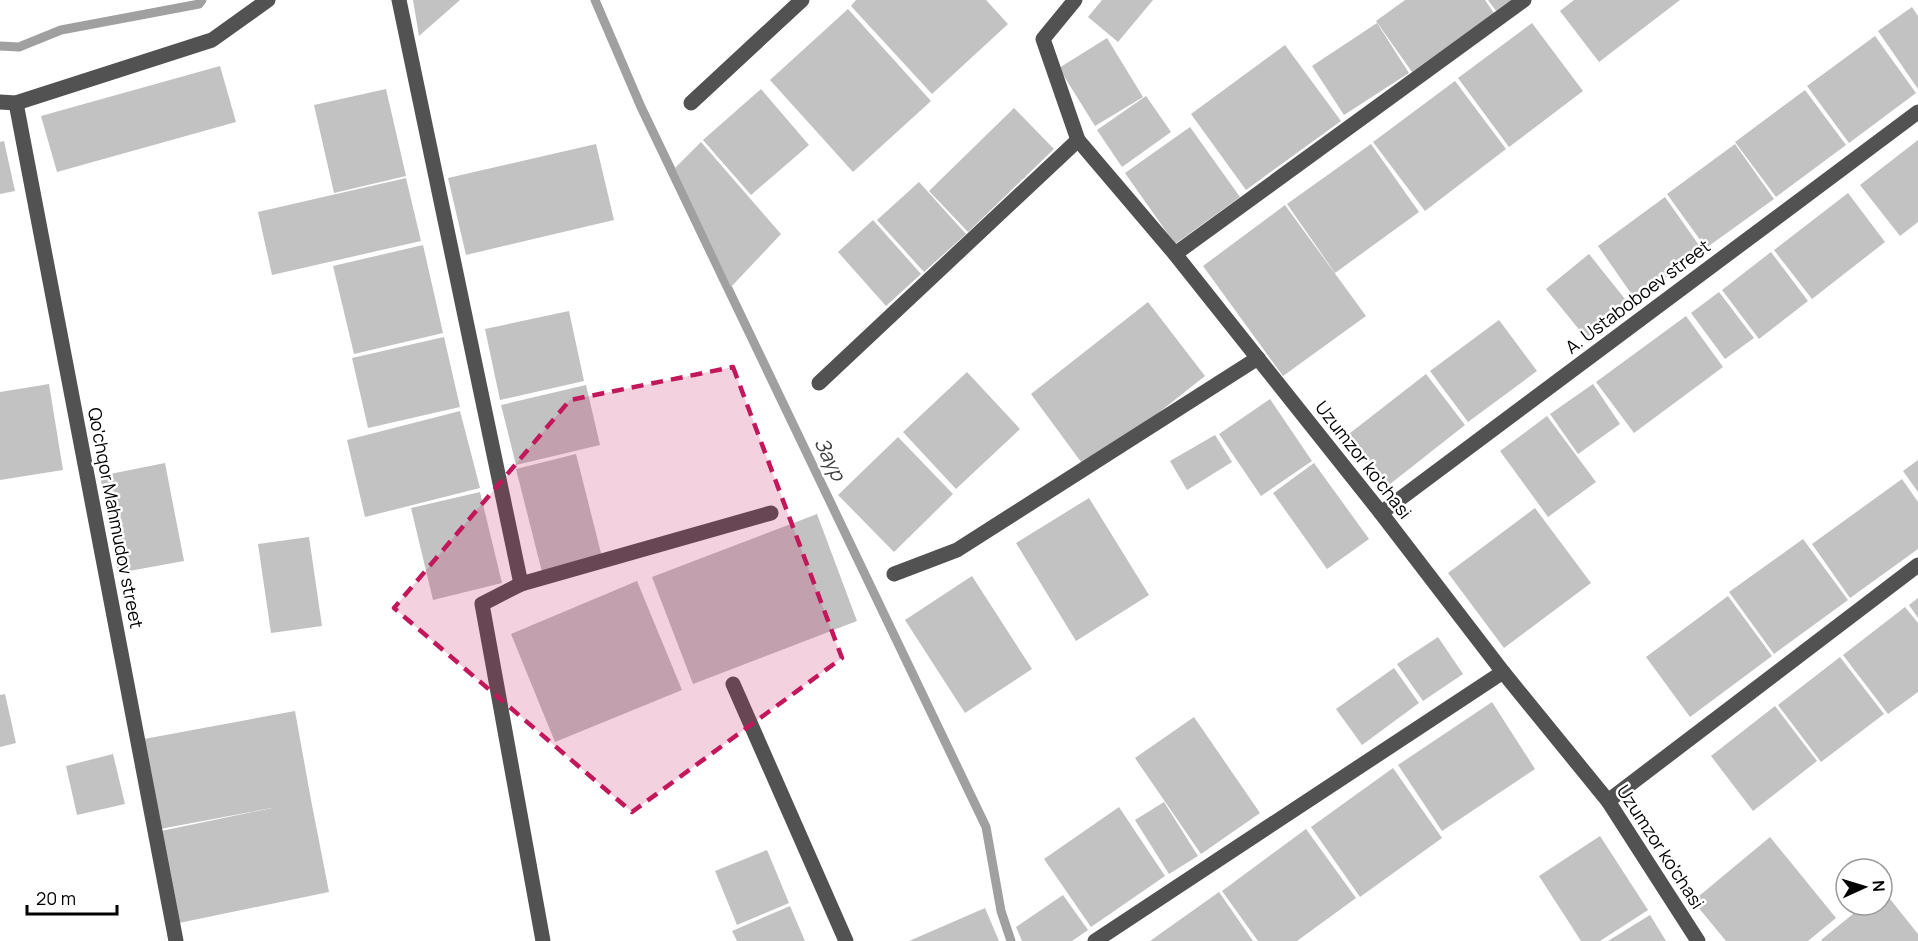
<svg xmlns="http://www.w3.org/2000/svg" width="1918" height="941" font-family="Manrope,sans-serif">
	<rect width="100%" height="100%" fill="#fff"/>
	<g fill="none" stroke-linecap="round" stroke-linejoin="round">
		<g stroke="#a0a0a0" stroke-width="9">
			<polyline points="595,0 641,107 986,827 1001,911 1011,941"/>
			<polyline points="0,46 19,47 61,30 199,4 202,0"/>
		</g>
	</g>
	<g fill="#c2c2c2">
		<polygon points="413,0 460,0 419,36"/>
		<polygon points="856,0 986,0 1008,24 932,94 851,6"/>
		<polygon points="1102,0 1153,0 1118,42 1088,17"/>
		<polygon points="1405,0 1485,0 1494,13 1412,72 1376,21"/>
		<polygon points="1488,0 1512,0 1496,11"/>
		<polygon points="1574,0 1680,0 1599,62 1560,11"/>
		<polygon points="1912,7 1918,16 1918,89 1878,31"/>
		<polygon points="848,9 931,101 853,172 770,80"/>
		<polygon points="1377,23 1409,73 1344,115 1312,66"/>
		<polygon points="1532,23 1583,91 1509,147 1458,78"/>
		<polygon points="1875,36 1916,93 1849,143 1807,86"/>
		<polygon points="1107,38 1143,97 1095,126 1059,68"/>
		<polygon points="1285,45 1341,121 1246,190 1191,114"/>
		<polygon points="220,66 236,122 57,172 41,116"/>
		<polygon points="1455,81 1506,149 1425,211 1373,142"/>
		<polygon points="386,89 406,176 334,193 314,105"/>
		<polygon points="761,89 809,145 751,195 703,140"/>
		<polygon points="1805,90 1846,145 1776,197 1735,142"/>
		<polygon points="1146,96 1171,132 1122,167 1097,130"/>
		<polygon points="1014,108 1054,149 968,232 929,191"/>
		<polygon points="1190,127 1240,197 1175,244 1125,173"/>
		<polygon points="1918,140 1918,222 1900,236 1860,185"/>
		<polygon points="4,141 15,191 0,194 0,142"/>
		<polygon points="701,142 781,234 731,287 675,168"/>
		<polygon points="596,144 614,220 466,255 448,178"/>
		<polygon points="1371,144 1419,212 1335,273 1287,204"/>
		<polygon points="1735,144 1774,199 1706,248 1667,194"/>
		<polygon points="406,178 421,241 272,275 258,212"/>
		<polygon points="919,182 966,234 924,272 877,220"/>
		<polygon points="1848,193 1885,242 1812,299 1774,250"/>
		<polygon points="1665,197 1703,251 1635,299 1598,246"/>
		<polygon points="1285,205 1366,316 1283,376 1203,266"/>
		<polygon points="873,220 921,274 886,306 838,252"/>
		<polygon points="423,245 443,333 354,354 333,266"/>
		<polygon points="1771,252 1808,301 1759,339 1722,290"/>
		<polygon points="1589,254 1629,304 1586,338 1546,289"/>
		<polygon points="1719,292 1754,338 1725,359 1691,313"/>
		<polygon points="1148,302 1205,376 1143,425 1084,466 1031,394"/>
		<polygon points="569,311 584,381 500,400 485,329"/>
		<polygon points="1686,316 1723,367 1634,433 1596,382"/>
		<polygon points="1499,320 1537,371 1468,422 1430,371"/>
		<polygon points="444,337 460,407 368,428 352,358"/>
		<polygon points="967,372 1020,429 956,489 903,432"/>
		<polygon points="1426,374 1465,425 1385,488 1345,437"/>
		<polygon points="49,384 63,470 0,480 0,392"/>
		<polygon points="1593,384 1620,424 1578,454 1550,414"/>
		<polygon points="586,385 600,445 516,465 501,405"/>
		<polygon points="1270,399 1312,461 1261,496 1219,434"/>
		<polygon points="460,411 480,488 365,517 347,440"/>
		<polygon points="1547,416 1596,482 1548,517 1500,451"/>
		<polygon points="1215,435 1232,462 1187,490 1170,461"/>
		<polygon points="898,437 953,494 894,552 838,495"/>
		<polygon points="576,454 602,557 542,572 516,469"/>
		<polygon points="1918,460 1918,492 1903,471"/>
		<polygon points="165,463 184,561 118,573 100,476"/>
		<polygon points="1314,463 1369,539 1327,569 1273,493"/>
		<polygon points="1902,479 1918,502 1918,549 1850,598 1812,544"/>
		<polygon points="480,492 502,583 433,600 411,508"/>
		<polygon points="1089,498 1149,595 1076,641 1016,543"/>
		<polygon points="1535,508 1591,583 1504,648 1448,573"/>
		<polygon points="817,514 857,621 693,684 652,577"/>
		<polygon points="309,537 322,626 271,633 258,544"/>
		<polygon points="1803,539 1848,600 1774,654 1729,592"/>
		<polygon points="972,576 1032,669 965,713 905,620"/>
		<polygon points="637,581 682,690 555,742 511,634"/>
		<polygon points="1728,596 1772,656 1690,717 1646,657"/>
		<polygon points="1918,598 1918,618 1909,605"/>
		<polygon points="1905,607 1918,623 1918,692 1888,714 1843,655"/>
		<polygon points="1438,637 1463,674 1423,701 1397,664"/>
		<polygon points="1840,657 1884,714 1821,762 1778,705"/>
		<polygon points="1394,668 1419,703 1362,745 1336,709"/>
		<polygon points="5,694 16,743 0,747 0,695"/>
		<polygon points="1492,702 1535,769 1442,831 1398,765"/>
		<polygon points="1775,706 1817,761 1753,811 1711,756"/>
		<polygon points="295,711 311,800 329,892 179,923 161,831 277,807 160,829 144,739"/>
		<polygon points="1194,717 1260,813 1201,854 1135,758"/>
		<polygon points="113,754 125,804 77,815 66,766"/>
		<polygon points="1393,768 1442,838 1360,897 1311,827"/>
		<polygon points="1164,802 1198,856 1169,874 1135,820"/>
		<polygon points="1119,807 1165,876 1091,927 1044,859"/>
		<polygon points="1306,829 1356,898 1297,941 1258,941 1222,891"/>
		<polygon points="1600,836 1648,910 1600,941 1581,941 1539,876"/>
		<polygon points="1770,837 1836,918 1808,941 1726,941 1693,901"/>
		<polygon points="767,850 789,903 737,925 715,871"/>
		<polygon points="1882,889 1918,934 1918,941 1822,941 1821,940 1864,905 1882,905"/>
		<polygon points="1219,892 1253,941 1150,941"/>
		<polygon points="1063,895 1088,930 1072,941 1022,941 1016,927"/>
		<polygon points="790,906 805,941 737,941 732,931"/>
		<polygon points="985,908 999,941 909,941"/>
		<polygon points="1650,915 1666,941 1608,941"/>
	</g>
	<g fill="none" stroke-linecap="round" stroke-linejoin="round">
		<g stroke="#525252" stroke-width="15">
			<polyline points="399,0 521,584 771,513"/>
			<polyline points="1075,0 1043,39 1078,140 1175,254 1381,513 1503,672 1608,801 1698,941"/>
			<polyline points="0,102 16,103 212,40 268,0"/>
			<polyline points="16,103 176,941"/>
			<polyline points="691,103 802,0"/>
			<polyline points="1175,254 1524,0"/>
			<polyline points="819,383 1078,140"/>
			<polyline points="1381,513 1918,112"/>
			<polyline points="894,574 957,550 1258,358"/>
			<polyline points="521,584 482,604 543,941"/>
			<polyline points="733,684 846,941"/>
			<polyline points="1608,801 1918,565"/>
			<polyline points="1095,941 1503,672"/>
		</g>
	</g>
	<path fill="#c2185b" fill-opacity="0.2" stroke="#c2185b" stroke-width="4.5" stroke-dasharray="12 8" stroke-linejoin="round" d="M 733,367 L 842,658 L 632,812 L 394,608 L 570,400 Z"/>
	<g text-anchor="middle" stroke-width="5" stroke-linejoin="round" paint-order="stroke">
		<g font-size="18" fill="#000" stroke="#fff">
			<text transform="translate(1638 297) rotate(-37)" y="6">A. Ustaboboev street</text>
			<text transform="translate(1363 460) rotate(52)" y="6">Uzumzor ko'chasi</text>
			<text transform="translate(115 518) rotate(79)" y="6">Qo'chqor Mahmudov street</text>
			<text transform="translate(1660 847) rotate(57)" y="6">Uzumzor ko'chasi</text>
		</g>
		<g font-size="20" font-style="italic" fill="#414141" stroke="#fff">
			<text transform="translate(830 459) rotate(64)" y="7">Заур</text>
		</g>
	</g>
	<g transform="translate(1864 887) rotate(86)"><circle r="28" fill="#ffffff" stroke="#999999" stroke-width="1.5"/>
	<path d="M0-4.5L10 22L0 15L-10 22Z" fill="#000000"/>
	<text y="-9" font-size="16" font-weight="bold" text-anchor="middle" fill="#000000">N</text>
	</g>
	<path d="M27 905v9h90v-9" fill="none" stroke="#000000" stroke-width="3"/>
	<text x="36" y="905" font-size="18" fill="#000000" stroke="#ffffff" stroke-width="4.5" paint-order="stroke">20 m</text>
</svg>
